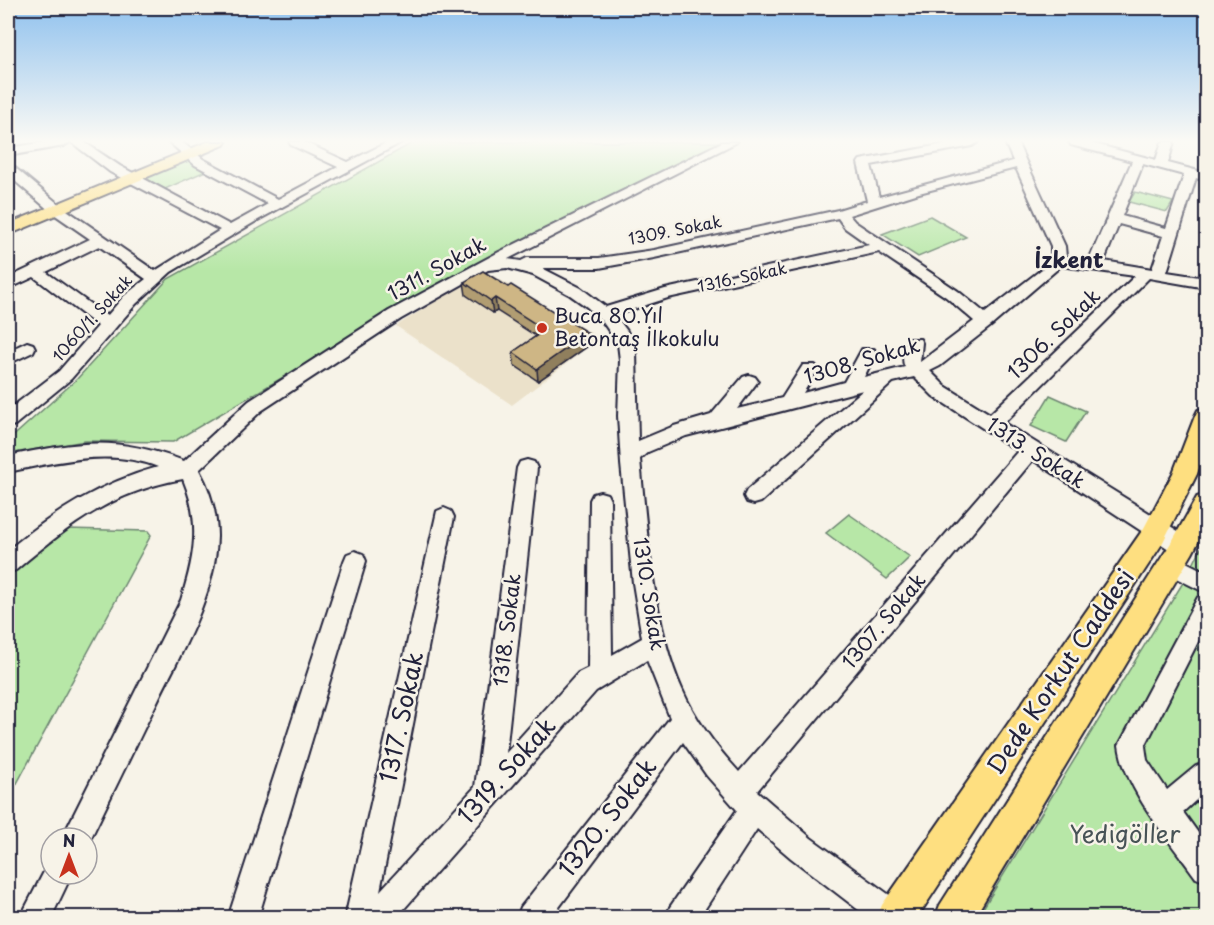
<svg xmlns="http://www.w3.org/2000/svg" width="1214" height="925" font-family="'Playpen Sans',sans-serif">
	<rect width="100%" height="100%" fill="#f7f3e8"/>
	<filter id="ink" filterUnits="userSpaceOnUse"><feTurbulence type="fractalNoise" baseFrequency=".0167" numOctaves="2"/><feDisplacementMap in="SourceGraphic" scale="12" xChannelSelector="R" yChannelSelector="G"/><feConvolveMatrix kernelMatrix="1 2 1 2 8 2 1 2 1" color-interpolation-filters="sRGB"/></filter>
	<g filter="url(#ink)">
		<polygon fill="#ebe1ca" points="485,271 600,338 512,405 396,326"/>
		<g fill="#b7e7a7" stroke="#6c8471" stroke-width="1.5">
			<polygon points="414,142 731,142 380,320 173,442 85,441 8,454 8,441 77,379 168,279"/>
			<polygon points="184,158 208,170 165,189 142,176"/>
			<polygon points="1135,192 1173,202 1167,212 1129,202"/>
			<polygon points="930,216 966,237 918,257 882,234"/>
			<polygon points="1050,395 1086,411 1066,442 1031,426"/>
			<polygon points="849,514 910,557 887,579 826,533"/>
			<polygon points="67,529 148,531 151,535 8,800 8,577"/>
			<polygon points="1206,541 1206,917 977,918 1189,573 1204,542"/>
		</g>
		<g fill="none" stroke-linecap="round" stroke-linejoin="round">
			<g stroke="#22223b" stroke-width="4">
				<g id="minor">
					<polygon points="46,142 70,142 64,146 8,156 8,148"/>
					<path d="M 71,142 L 84,142 L 120,166 L 230,225 L 268,204 L 195,165 L 169,142 L 182,142 L 203,159 L 278,199 L 338,167 L 291,145 L 289,142 L 304,142 L 348,162 L 388,142 L 402,142 L 258,220 L 171,272 L 136,304 L 71,379 L 15,425 L 8,427 L 8,410 L 59,371 L 98,326 L 34,277 L 8,289 L 8,278 L 90,239 L 51,212 L 8,175 L 8,165 L 13,166 L 61,206 L 155,271 L 220,230 L 110,172 ZM 99,246 L 146,279 L 124,296 L 107,316 L 46,272 Z"/>
					<path d="M 722,142 L 737,142 L 508,259 L 521,261 L 527,258 L 599,258 L 654,250 L 838,210 L 867,201 L 858,163 L 860,160 L 956,142 L 978,142 L 972,146 L 871,165 L 879,197 L 1013,161 L 1005,142 L 1017,142 L 1065,246 L 1066,257 L 1089,260 L 1132,161 L 1071,145 L 1069,142 L 1087,142 L 1156,160 L 1162,142 L 1174,142 L 1168,163 L 1206,173 L 1206,181 L 1196,178 L 1167,272 L 1206,278 L 1206,288 L 1149,278 L 1004,423 L 1191,539 L 1194,546 L 1191,553 L 1183,555 L 1175,553 L 1033,460 L 757,791 L 811,838 L 906,907 L 910,918 L 869,918 L 791,858 L 757,829 L 699,918 L 666,918 L 670,907 L 737,810 L 707,776 L 683,742 L 551,918 L 517,918 L 521,907 L 670,718 L 647,660 L 596,691 L 396,918 L 345,918 L 437,511 L 444,508 L 451,511 L 454,517 L 380,891 L 475,787 L 517,468 L 520,462 L 527,460 L 534,462 L 537,468 L 506,753 L 578,673 L 588,668 L 590,500 L 593,494 L 600,492 L 607,494 L 610,500 L 612,655 L 642,638 L 633,583 L 621,464 L 618,416 L 620,360 L 618,344 L 602,321 L 587,307 L 570,295 L 533,275 L 507,268 L 488,270 L 401,319 L 261,411 L 199,470 C 210,490 217,513 217,536 C 216,594 182,651 157,702 C 134,750 110,798 87,846 L 87,838 L 62,838 L 181,600 C 195,555 201,523 183,479 C 113,491 69,525 16,570 L 8,573 L 8,550 C 56,511 98,484 158,467 C 109,448 58,462 8,472 L 8,456 C 78,442 115,435 184,461 L 249,401 L 389,311 L 499,252 ZM 1143,164 L 1184,175 L 1166,228 L 1122,216 ZM 1016,168 L 1051,246 L 1051,258 L 1042,269 L 985,313 L 958,291 L 855,222 L 849,215 L 919,193 ZM 838,218 L 845,228 L 869,245 L 665,289 L 606,307 L 581,288 L 542,268 L 599,268 L 654,258 ZM 1119,224 L 1163,236 L 1152,269 L 1104,261 ZM 879,252 L 946,297 L 974,321 L 920,362 L 922,343 L 920,339 L 908,339 C 904,346 901,360 905,367 L 864,377 L 876,353 L 874,349 L 862,349 L 844,382 L 803,393 L 818,369 L 815,365 L 803,365 L 782,398 L 737,409 L 758,381 L 755,377 L 749,375 L 743,377 L 711,415 L 674,426 L 638,441 L 636,351 L 627,331 L 615,315 L 668,298 ZM 1061,266 L 1135,276 L 990,414 L 945,386 L 930,371 L 940,366 L 991,326 ZM 914,377 L 933,396 L 1018,451 L 739,772 C 716,747 695,719 682,689 C 654,628 646,527 640,459 L 648,452 L 686,436 L 863,390 L 747,490 L 744,496 L 747,502 L 754,504 L 761,502 L 893,382 Z"/>
					<polygon points="27,342 33,344 35,348 33,352 8,364 8,351"/>
					<polygon points="355,551 363,554 366,561 258,918 228,918 344,561 347,554"/>
					<polygon points="1172,555 1206,572 1206,593 1164,572 1161,565 1164,558"/>
					<path d="M 1206,594 L 1206,626 L 1145,746 L 1147,760 L 1167,790 L 1196,766 L 1206,762 L 1206,791 L 1183,812 L 1206,844 L 1206,882 L 1196,878 C 1170,841 1124,789 1119,745 L 1198,597 Z"/>
					<polygon points="51,862 51,874 72,874 51,918 20,918 48,864"/>
				</g>
			</g>
			<g stroke="#22223b" stroke-width="4">
				<g id="major">
					<polygon points="207,142 226,142 224,145 8,235 8,224"/>
					<polygon points="1206,408 1206,447 1197,474 1162,544 917,918 877,918 882,905 1144,528 1173,473 1195,416 1198,410"/>
					<polygon points="1206,494 1206,527 1192,554 974,918 935,918 940,905 1174,538 1197,497"/>
				</g>
			</g>
			<use href="#minor" fill="#f7f3e8" fill-rule="evenodd"/>
			<use href="#major" fill="#fedf80" fill-rule="evenodd"/>
		</g>
		<polygon fill="#b19d72" stroke="#22223b" stroke-width="1.5" points="464,282 508,287 588,333 588,346 538,381 514,365 513,352 536,336 497,311 493,313 466,295"/>
		<g fill="#907f5d" stroke="#22223b" stroke-width="1.5">
			<polygon points="495,298 497,311 493,313 491,301"/>
			<polygon points="588,333 588,346 538,381 537,369"/>
		</g>
		<polygon fill="#ceb685" stroke="#22223b" stroke-width="1.5" points="483,271 508,287 511,285 588,333 537,369 513,352 545,330 495,298 491,301 464,282"/>
	</g>
	<linearGradient id="sky" x2="0" y2="1"><stop stop-color="#8fc1ee"/><stop offset="0.52" stop-color="#fbfaf5"/><stop offset="1" stop-color="#fbfaf5" stop-opacity="0"/></linearGradient>
	<rect width="1214" height="271" fill="url(#sky)"/>
	<circle fill="#c8321e" stroke="#f7f3e8" stroke-width="2" cx="542" cy="328" r="6"/>
	<g text-anchor="middle" stroke-width="5" stroke-linejoin="round" paint-order="stroke">
		<g font-size="16" fill="#22223b" stroke="#f7f3e8">
			<text transform="translate(675 230) rotate(-11)" y="6">1309. Sokak</text>
			<text transform="translate(742 277) rotate(-12)" y="6">1316. Sokak</text>
			<text transform="translate(92 318) rotate(-48)" y="6">1060/1. Sokak</text>
		</g>
		<g font-size="20" fill="#22223b" stroke="#f7f3e8">
			<text transform="translate(437 269) rotate(-29)" y="7">1311. Sokak</text>
			<text transform="translate(1054 334) rotate(-44)" y="7">1306. Sokak</text>
			<text transform="translate(862 361) rotate(-16)" y="7">1308. Sokak</text>
			<text transform="translate(1036 453) rotate(33)" y="7">1313. Sokak</text>
			<text transform="translate(649 594) rotate(81)" y="7">1310. Sokak</text>
			<text transform="translate(884 621) rotate(-50)" y="7">1307. Sokak</text>
			<text transform="translate(507 630) rotate(-83)" y="7">1318. Sokak</text>
		</g>
		<g font-size="20" fill="#22223b" stroke="#f7f3e8" text-anchor="start">
			<text x="554" y="323">Buca 80.Yıl<tspan x="554" dy="23">Betontaş İlkokulu</tspan></text>
		</g>
		<g font-size="22" font-weight="bold" fill="#22223b" stroke="#f7f3e8">
			<text x="1069" y="268">İzkent</text>
		</g>
		<g font-size="24" fill="#22223b" stroke="#f7f3e8">
			<text transform="translate(1061 672) rotate(-56)" y="8">Dede Korkut Caddesi</text>
			<text transform="translate(402 717) rotate(-78)" y="8">1317. Sokak</text>
			<text transform="translate(507 771) rotate(-48)" y="8">1319. Sokak</text>
			<text transform="translate(608 818) rotate(-52)" y="8">1320. Sokak</text>
		</g>
		<g font-size="24" fill="#475356" stroke="#f7f3e8">
			<text x="1125" y="843">Yedigöller</text>
		</g>
	</g>
	<rect width="1214" height="925" fill="none" stroke="#f7f3e8" stroke-width="30"/>
	<rect x="15" y="15" width="1184" height="895" fill="none" stroke="#22223b" stroke-width="2" filter="url(#ink)"/>
	<g transform="translate(69 856)"><circle r="28" fill="#f7f3e8" stroke="#a29fa3" stroke-width="1.5"/>
	<path d="M0-4.5L10 22L0 15L-10 22Z" fill="#c8321e"/>
	<text y="-9" font-size="16" font-weight="bold" text-anchor="middle" fill="#22223b">N</text>
	</g>
</svg>
